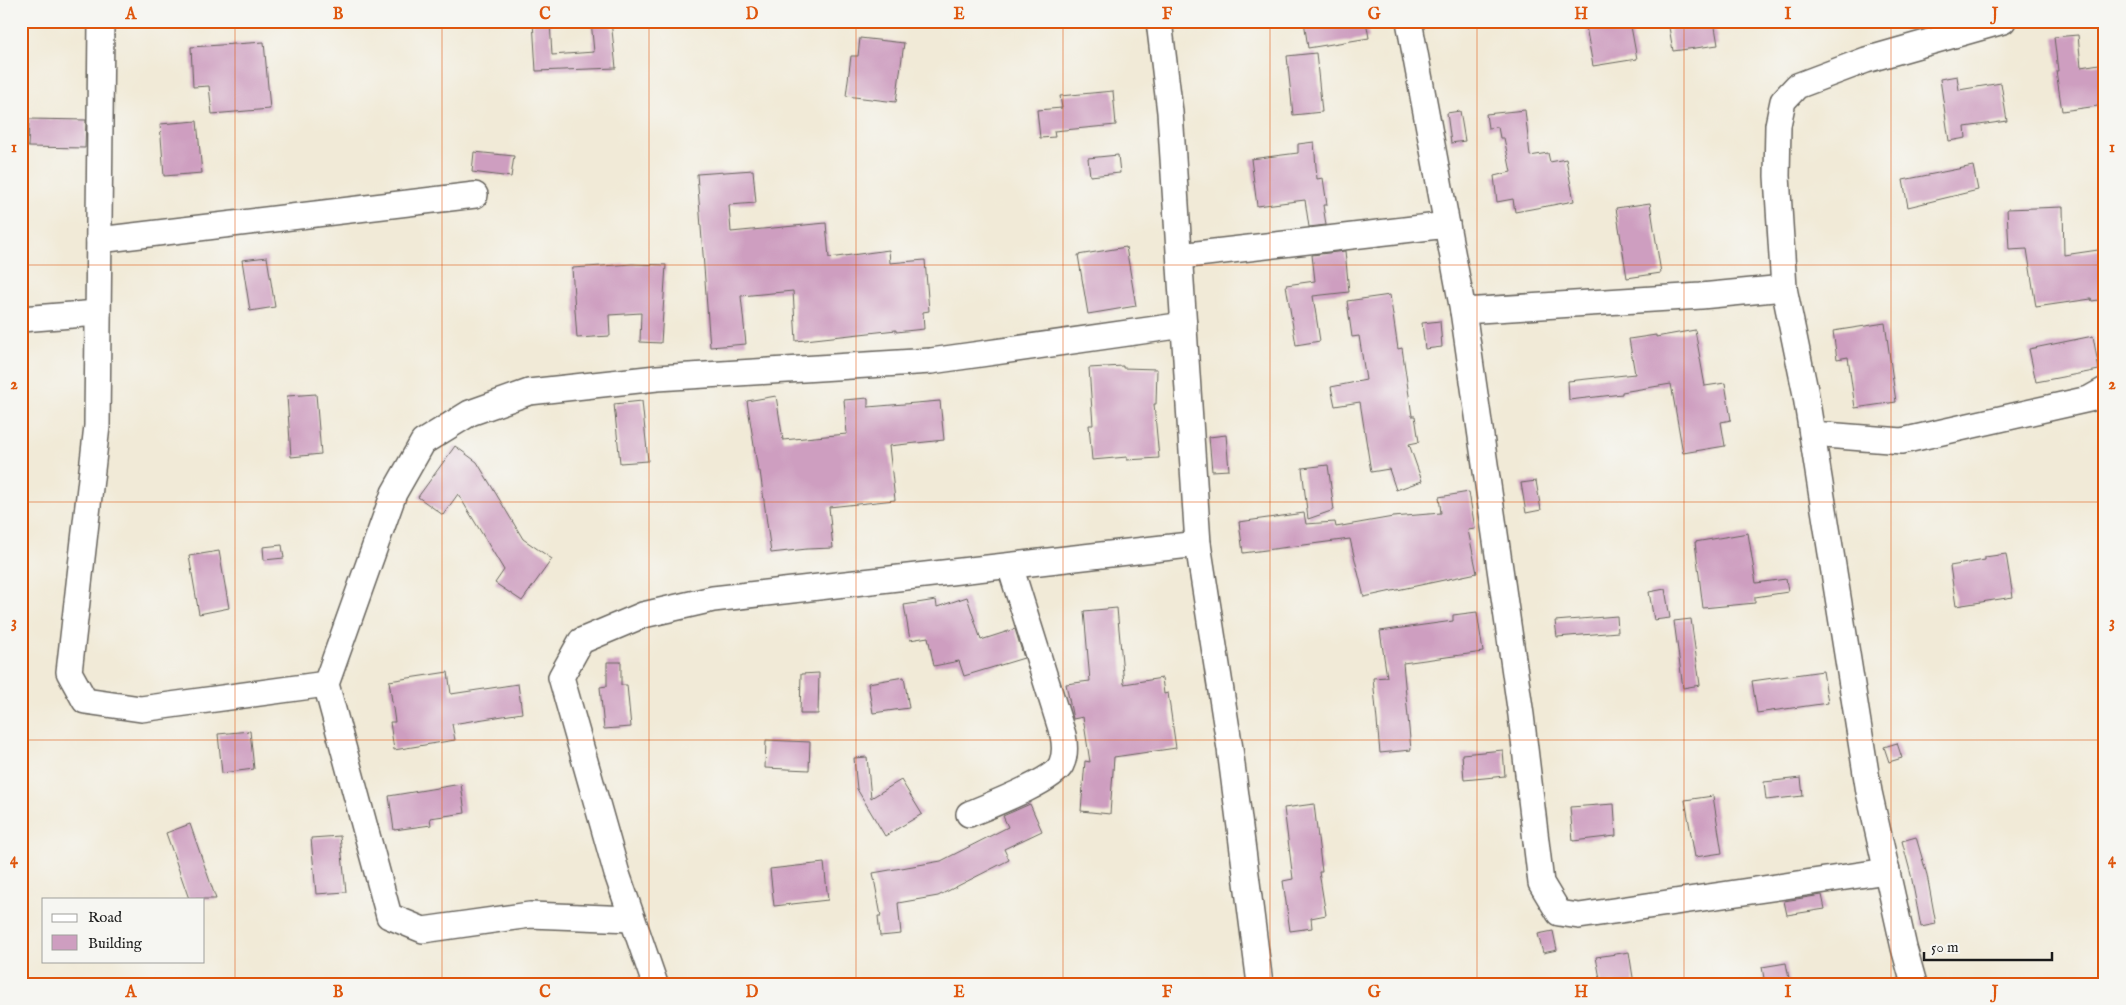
<svg xmlns="http://www.w3.org/2000/svg" width="2126" height="1005" font-family="'IM FELL English',serif">
	<rect width="100%" height="100%" fill="#f6f6f2"/>
	<filter id="ink" filterUnits="userSpaceOnUse"><feTurbulence type="fractalNoise" baseFrequency=".02" numOctaves="2"/><feDisplacementMap in="SourceGraphic" scale="10" xChannelSelector="R" yChannelSelector="G"/><feConvolveMatrix kernelMatrix="1 2 1 2 8 2 1 2 1" color-interpolation-filters="sRGB"/></filter>
	<filter id="wash" filterUnits="userSpaceOnUse"><feTurbulence type="fractalNoise" baseFrequency=".0096" numOctaves="4" result="noise"/><feDisplacementMap in="SourceGraphic" scale="20" xChannelSelector="R" yChannelSelector="G"/><feGaussianBlur stdDeviation="1.12" result="paint"/><feColorMatrix in="noise" values="0 0 0 0 0 0 0 0 0 0 0 0 0 0 0 0 0 1.4 0 .05"/><feComposite in="paint" operator="in"/></filter>
	<g filter="url(#wash)">
		<rect width="100%" height="100%" fill="#f1ead7"/>
		<g id="blocks">
			<g fill="#ce9ec0">
				<polygon points="533,21 550,21 552,55 594,52 591,21 611,21 616,68 536,71"/>
				<polygon points="1304,21 1366,21 1369,38 1308,48"/>
				<polygon points="1585,21 1630,21 1637,59 1593,66"/>
				<polygon points="1668,21 1714,21 1718,45 1673,51"/>
				<polygon points="2078,35 2081,67 2105,63 2105,105 2062,111 2056,71 2058,71 2054,37"/>
				<polygon points="860,38 904,43 896,102 846,96 851,56 858,56"/>
				<polygon points="264,42 270,109 212,114 209,86 193,87 191,47"/>
				<polygon points="1316,53 1322,112 1293,115 1287,56"/>
				<polygon points="1957,76 1959,90 2001,83 2007,121 1965,127 1966,138 1949,141 1940,79"/>
				<polygon points="1113,91 1116,125 1054,131 1055,137 1040,138 1037,110 1062,108 1060,96"/>
				<polygon points="1525,110 1530,156 1548,153 1550,162 1566,159 1574,201 1515,212 1513,199 1497,202 1494,176 1511,172 1504,138 1500,138 1498,127 1488,128 1486,114"/>
				<polygon points="1460,111 1465,141 1451,143 1447,113"/>
				<polygon points="29,119 86,120 85,148 28,147"/>
				<polygon points="197,121 202,173 164,176 160,124"/>
				<polygon points="1314,142 1317,179 1323,178 1327,205 1323,205 1326,225 1309,227 1305,200 1257,206 1251,159 1298,153 1298,144"/>
				<polygon points="474,152 514,156 511,177 472,172"/>
				<polygon points="1118,155 1120,173 1090,176 1088,158"/>
				<polygon points="1973,166 1978,190 1908,207 1903,180"/>
				<polygon points="753,170 756,203 729,205 731,232 826,223 829,258 889,250 890,263 925,260 929,311 923,312 924,329 896,332 896,330 796,341 793,291 741,296 746,344 710,347 697,174"/>
				<polygon points="1650,203 1661,273 1627,278 1616,208"/>
				<polygon points="2063,207 2064,255 2105,249 2105,299 2092,301 2091,299 2036,307 2027,249 2009,250 2007,209"/>
				<polygon points="1126,247 1136,306 1088,314 1078,255"/>
				<polygon points="1345,251 1349,292 1313,296 1320,341 1296,345 1286,285 1315,281 1312,255"/>
				<polygon points="267,257 275,307 250,311 242,260"/>
				<polygon points="632,264 666,265 661,343 640,342 641,313 609,315 610,336 577,338 572,268"/>
				<polygon points="1390,295 1398,349 1402,348 1412,416 1415,416 1419,442 1409,444 1422,481 1396,490 1389,469 1371,472 1360,402 1335,406 1331,387 1366,380 1359,336 1352,337 1347,301"/>
				<polygon points="1440,321 1442,347 1425,349 1422,323"/>
				<polygon points="1885,323 1896,402 1855,408 1848,357 1837,359 1833,331"/>
				<polygon points="1695,330 1705,386 1725,383 1731,420 1721,422 1725,446 1683,453 1671,384 1622,392 1622,394 1569,400 1568,381 1635,374 1629,339 1656,335 1656,337"/>
				<polygon points="2093,336 2099,370 2036,382 2029,349"/>
				<polygon points="1123,366 1123,368 1157,369 1156,404 1154,404 1159,458 1127,460 1127,457 1092,460 1089,425 1093,425 1089,368"/>
				<polygon points="316,394 321,454 291,457 287,396"/>
				<polygon points="776,396 783,440 847,434 844,400 868,398 868,407 940,401 944,440 889,446 895,500 829,507 833,548 807,549 771,553 760,471 758,471 747,401"/>
				<polygon points="642,401 648,461 620,463 614,404"/>
				<polygon points="1226,435 1229,470 1212,471 1209,437"/>
				<polygon points="455,446 477,462 523,539 552,559 522,601 495,583 504,570 458,494 443,515 418,497"/>
				<polygon points="1328,465 1334,510 1308,519 1302,468"/>
				<polygon points="1536,481 1541,510 1526,513 1521,483"/>
				<polygon points="1469,492 1475,529 1468,530 1477,573 1364,597 1350,539 1243,553 1239,522 1304,513 1306,524 1335,522 1336,527 1393,517 1441,513 1439,497"/>
				<polygon points="1748,533 1756,583 1786,579 1788,592 1755,597 1755,603 1703,608 1695,542"/>
				<polygon points="282,545 284,558 264,560 263,547"/>
				<polygon points="219,551 229,608 199,614 189,556"/>
				<polygon points="2006,554 2013,597 1956,606 1950,566 1985,560 1985,557"/>
				<polygon points="1665,589 1670,618 1654,620 1649,592"/>
				<polygon points="967,597 981,640 1015,629 1024,658 964,676 959,661 934,666 928,637 910,640 904,605 936,600 937,607"/>
				<polygon points="1117,608 1124,684 1162,678 1164,694 1168,693 1176,748 1114,757 1110,814 1081,811 1085,761 1090,762 1083,717 1073,719 1066,684 1090,681 1084,611"/>
				<polygon points="1477,612 1483,652 1403,663 1411,750 1380,753 1373,678 1387,677 1380,631 1453,621 1453,615"/>
				<polygon points="1617,616 1618,632 1557,637 1555,621"/>
				<polygon points="1691,619 1700,685 1683,688 1674,621"/>
				<polygon points="607,662 621,662 621,685 627,685 631,727 604,729 600,687 607,686"/>
				<polygon points="1823,671 1828,703 1757,713 1752,681"/>
				<polygon points="448,672 451,694 518,684 522,713 452,724 455,740 394,750 390,722 395,722 389,681"/>
				<polygon points="819,673 818,714 800,714 801,674"/>
				<polygon points="904,677 909,708 873,713 868,683"/>
				<polygon points="250,731 254,769 222,773 218,734"/>
				<polygon points="766,740 810,742 809,770 765,768"/>
				<polygon points="1897,743 1902,758 1889,762 1884,747"/>
				<polygon points="1503,750 1505,776 1464,780 1462,754"/>
				<polygon points="867,757 871,798 901,780 922,814 885,836 857,789 854,758"/>
				<polygon points="1801,778 1803,796 1766,800 1764,782"/>
				<polygon points="461,784 465,813 430,818 431,825 394,830 389,796"/>
				<polygon points="1713,796 1722,853 1695,857 1685,800"/>
				<polygon points="1030,804 1042,831 1004,849 1009,860 938,896 898,903 901,934 880,936 878,916 881,916 873,873 941,861 1008,827 1003,816"/>
				<polygon points="1314,804 1322,872 1319,872 1326,915 1311,918 1312,928 1290,931 1283,881 1293,879 1284,808"/>
				<polygon points="1614,804 1616,836 1573,841 1570,807"/>
				<polygon points="190,824 216,899 189,899 166,833"/>
				<polygon points="340,836 346,892 316,894 311,838"/>
				<polygon points="1916,837 1927,875 1936,924 1921,927 1911,875 1902,841"/>
				<polygon points="824,863 828,900 774,906 770,869"/>
				<polygon points="1822,895 1825,909 1787,915 1784,901"/>
				<polygon points="1553,931 1557,950 1543,953 1538,934"/>
				<polygon points="1629,952 1634,984 1601,984 1596,957"/>
				<polygon points="1786,963 1790,984 1765,984 1762,967"/>
			</g>
		</g>
	</g>
	<g filter="url(#ink)">
		<use href="#blocks" fill-opacity="0" stroke="#67645d" stroke-width="1"/>
		<g fill="none" stroke-linecap="round" stroke-linejoin="round">
			<g stroke="#67645d" stroke-width="28">
				<g id="minor">
					<polyline points="101,21 97,426 69,672 85,701 141,709 326,684"/>
					<polyline points="1159,21 1170,112 1198,544 1230,749 1260,984"/>
					<polyline points="1409,21 1463,311 1521,715 1541,883 1559,913 1579,916 1887,871"/>
					<polyline points="99,240 475,195"/>
					<polyline points="1180,256 1447,225"/>
					<polyline points="1463,311 1701,296 1784,288"/>
					<polyline points="21,319 98,313"/>
					<polyline points="1812,434 1902,441 2089,399 2105,390"/>
					<path d="M 969,814 C 988,806 1053,781 1061,765 C 1066,755 1065,745 1063,735 L 1010,566"/>
					<polyline points="632,919 530,915 423,930 389,916 326,684 394,493 423,442 470,413 529,392 657,378 931,361 1184,325"/>
					<polyline points="655,984 617,874 561,677 581,641 643,615 713,599 1198,544"/>
					<polyline points="1914,984 1904,948 1869,792 1805,390 1784,288 1777,176 1778,125 1783,101 1797,86 1866,60 2003,21"/>
				</g>
			</g>
			<use href="#minor" stroke="#fff" stroke-width="25"/>
		</g>
	</g>
	<path fill="none" stroke="#de560d" stroke-width="1" stroke-opacity="0.55" d="M 235,21 L 235,984M 442,21 L 442,984M 649,21 L 649,984M 856,21 L 856,984M 1063,21 L 1063,984M 1270,21 L 1270,984M 1477,21 L 1477,984M 1684,21 L 1684,984M 1891,21 L 1891,984M 21,265 L 2105,265M 21,502 L 2105,502M 21,740 L 2105,740"/>
	<rect width="2126" height="1005" fill="none" stroke="#f6f6f2" stroke-width="55"/>
	<rect x="42" y="898" width="162" height="65" fill="#f6f6f2" stroke="#9f9f9c"/>
	<rect x="52" y="914" width="25" height="8" fill="#ffffff" stroke="#9f9f9c"/>
	<text x="88" y="922" font-size="15" fill="#1c1c1c">Road</text>
	<rect x="52" y="935" width="25" height="15" fill="#ce9ec0" stroke="#9f9f9c"/>
	<text x="88" y="948" font-size="15" fill="#1c1c1c">Building</text>
	<path d="M1924 952v8h128v-8" fill="none" stroke="#1c1c1c" stroke-width="2.5"/>
	<text x="1931" y="952" font-size="15" fill="#1c1c1c" stroke="#f6f6f2" stroke-width="4" paint-order="stroke">50 m</text>
	<rect x="28" y="28" width="2070" height="950" fill="none" stroke="#de560d" stroke-width="2"/>
	<g font-size="16" text-anchor="middle" font-weight="bold" fill="#de560d">
		<text x="131" y="19">A</text>
		<text x="338" y="19">B</text>
		<text x="545" y="19">C</text>
		<text x="752" y="19">D</text>
		<text x="959" y="19">E</text>
		<text x="1167" y="19">F</text>
		<text x="1374" y="19">G</text>
		<text x="1581" y="19">H</text>
		<text x="1788" y="19">I</text>
		<text x="1995" y="19">J</text>
		<text x="14" y="152">1</text>
		<text x="2112" y="152">1</text>
		<text x="14" y="389">2</text>
		<text x="2112" y="389">2</text>
		<text x="14" y="627">3</text>
		<text x="2112" y="627">3</text>
		<text x="14" y="864">4</text>
		<text x="2112" y="864">4</text>
		<text x="131" y="997">A</text>
		<text x="338" y="997">B</text>
		<text x="545" y="997">C</text>
		<text x="752" y="997">D</text>
		<text x="959" y="997">E</text>
		<text x="1167" y="997">F</text>
		<text x="1374" y="997">G</text>
		<text x="1581" y="997">H</text>
		<text x="1788" y="997">I</text>
		<text x="1995" y="997">J</text>
	</g>
</svg>
